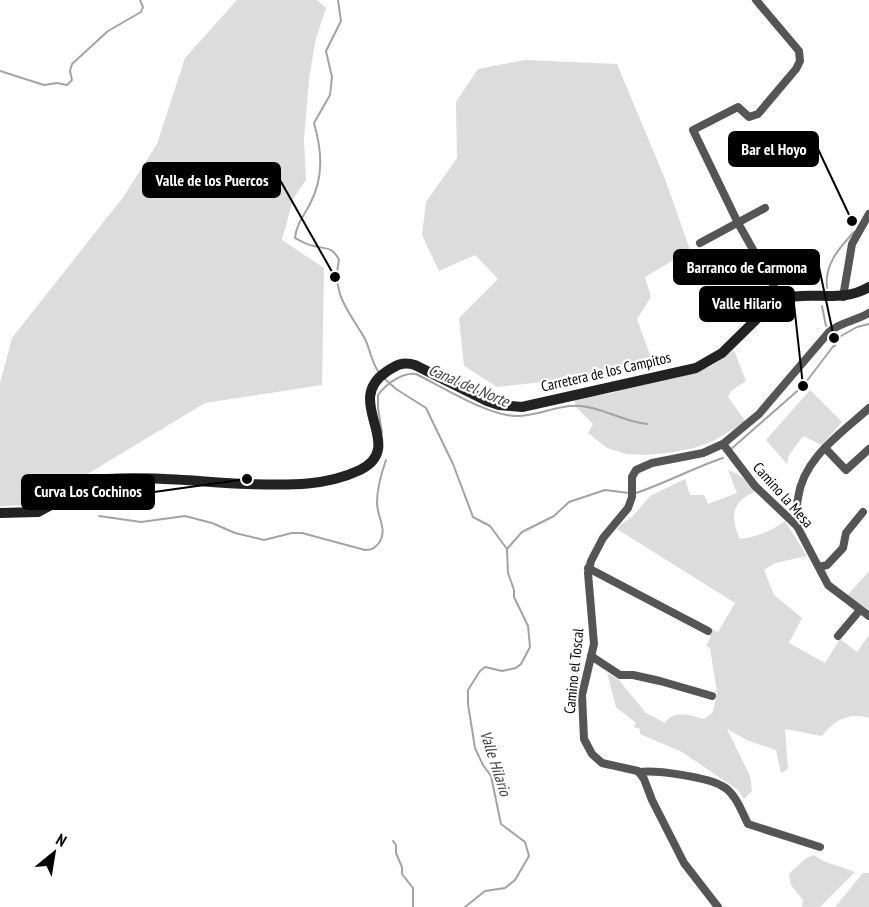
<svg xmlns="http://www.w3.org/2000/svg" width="869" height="907" font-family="'PT Sans Narrow',sans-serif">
	<rect width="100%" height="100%" fill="#fff"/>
	<g fill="#dcdcdc">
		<polygon points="237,0 317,0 326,8 316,38 309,79 304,140 306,180 293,199 282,240 324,268 322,385 205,403 36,505 0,506 0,383 12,338 124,196 157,144 185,58"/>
		<polygon points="525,60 617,64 665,179 690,250 645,277 651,297 637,319 651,358 606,375 497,387 464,366 459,318 498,279 475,255 439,271 422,235 426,202 457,158 456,102 478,69"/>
		<polygon points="734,350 746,381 731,391 728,397 746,422 711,442 694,448 674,452 647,455 626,454 607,448 588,433 593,424 575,406 575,399 612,393 643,382 710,367"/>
		<polygon points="810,390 842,422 822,445 803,436 789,455 787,464 766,440"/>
		<path d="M 728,470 C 738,473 751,482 754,492 C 731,503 730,517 740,539 C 757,537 772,531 785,521 L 807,556 L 775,563 L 764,570 L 774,595 L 802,618 L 789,643 L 825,663 L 840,639 L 857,652 L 869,635 L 869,718 C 849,712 834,720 822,736 L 785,729 L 788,769 L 781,773 L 776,750 L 749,741 L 727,729 L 750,776 L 752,791 L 744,799 L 738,790 L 682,752 L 640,734 L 640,729 L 634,727 L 636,723 L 616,707 L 607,673 L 618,679 L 646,713 L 665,723 C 674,709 690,715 704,719 L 713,712 L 717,693 L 710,648 L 706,646 L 711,637 L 709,635 L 712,629 L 718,632 L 735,603 L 617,529 L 620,525 L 632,517 L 650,496 L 685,479 L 690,495 L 704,495 L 708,504 L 737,493 Z"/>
		<polygon points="869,571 869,612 846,597"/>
		<polygon points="814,855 823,861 855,872 820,907 802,907 803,900 791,885 789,874 806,858"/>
		<polygon points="863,873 869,873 869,907 835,907"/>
	</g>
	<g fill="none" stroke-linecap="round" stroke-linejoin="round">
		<g stroke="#a3a3a3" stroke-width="2">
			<path d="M 338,0 L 341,21 L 326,51 L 332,77 L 330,95 L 314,123 C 322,151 324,177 310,204 C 304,215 296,225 295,238 C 301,241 307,245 314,246 C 327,249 333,247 339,260 C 331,294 349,311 365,339 C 371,351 371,363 380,374"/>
			<polyline points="0,71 44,85 57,83 67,85 72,80 70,71 72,64 108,31 141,12 143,7 140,0"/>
			<path d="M 827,288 C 824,265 839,248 854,232"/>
			<polyline points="822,306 826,326"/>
			<polyline points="834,338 835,346"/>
			<polyline points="384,378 396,389 426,408 453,464 473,517 490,526 507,549"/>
			<path d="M 382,433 L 378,408 L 378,395 C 386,384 402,372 416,374 C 441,386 490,417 517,416 C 539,416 558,404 581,406 C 604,408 624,422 647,424"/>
			<polyline points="730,450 803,386 841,336 857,327 869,324"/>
			<path d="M 636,493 C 666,483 693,468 723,458"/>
			<path d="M 99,516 L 141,522 L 185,516 L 212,523 L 235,533 L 264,540 L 292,533 L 302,533 L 365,550 C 371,550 374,549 378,544 C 389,530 377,518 377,503 C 377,487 381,474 386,460"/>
			<polyline points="393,841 396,845 396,853 402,867 402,874 413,888 413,907"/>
			<polyline points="465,907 485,891 505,888 515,880 529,856 525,842 501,824 491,776 483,765 475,748 468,704 468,690 480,671 485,667 502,671 516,668 521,664 530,647 528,626 514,597 514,590 508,573 507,549 522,532 554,516 569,502 605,490 629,493"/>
		</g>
		<g stroke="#555" stroke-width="8">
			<polyline points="756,0 799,51 800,61 796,69 758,114 749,117 738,107 693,130 738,223 781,299"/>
			<polyline points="700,243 765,208"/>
			<polyline points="843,297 852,244 869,214"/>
			<polyline points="723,444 755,486 797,526 828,585 869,616"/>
			<polyline points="825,448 846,470 869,449"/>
			<path d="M 797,526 C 797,517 796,507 798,498 C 803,458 842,433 869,408"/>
			<polyline points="819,567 827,565 843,548 846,533 863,512"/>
			<polyline points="588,568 708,631"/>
			<polyline points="838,636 860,610"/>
			<polyline points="591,656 620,675 633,675 660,681 712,696"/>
			<path d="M 640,772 C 657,770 707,777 722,786 C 735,792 742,812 748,824 L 820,847"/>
			<path d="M 718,907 L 684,863 L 652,800 L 644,779 L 638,771 L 602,763 L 592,754 L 584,739 L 582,695 L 594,644 L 588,573 L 591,561 L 603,538 L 628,508 L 632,497 L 632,477 L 636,470 L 652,463 L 703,453 L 723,444 L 759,414 L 829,332 C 840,322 856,321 869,313"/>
		</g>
		<path stroke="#222" stroke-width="10" d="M 0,513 L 38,512 L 88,485 L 107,479 C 153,476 201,482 248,484 C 286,485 324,487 360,470 C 408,446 342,402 386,372 C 396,365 403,361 415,365 L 487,401 L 499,405 L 522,407 L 696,368 L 722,353 L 772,304 C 802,286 838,306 869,287"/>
	</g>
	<g text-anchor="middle" stroke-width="4.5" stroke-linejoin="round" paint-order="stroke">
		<g font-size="15" fill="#000" stroke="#fff">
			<text transform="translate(606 372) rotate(-13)" y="5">Carretera de los Campitos</text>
			<text transform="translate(783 495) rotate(48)" y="5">Camino la Mesa</text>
			<text transform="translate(574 671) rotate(-84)" y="5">Camino el Toscal</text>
		</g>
		<g font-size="16" font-style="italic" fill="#444" stroke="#fff">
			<text transform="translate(469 385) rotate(23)" y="6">Canal del Norte</text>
			<text transform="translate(496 763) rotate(72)" y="6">Valle Hilario</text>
		</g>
	</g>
	<path fill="none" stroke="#000" stroke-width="2" d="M852 221L818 149M335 277L280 180M834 338L819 267M803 386L794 304M247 479L154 492"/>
	<g fill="#000" stroke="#fff" stroke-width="2">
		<circle cx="852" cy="221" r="6"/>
		<circle cx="335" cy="277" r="6"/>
		<circle cx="834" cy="338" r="6"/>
		<circle cx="803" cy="386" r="6"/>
		<circle cx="247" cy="479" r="6"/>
	</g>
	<g fill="#000" stroke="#000" stroke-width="2">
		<rect x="729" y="132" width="89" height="34" rx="6"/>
		<rect x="143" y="163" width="137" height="34" rx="6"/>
		<rect x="674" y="250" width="145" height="34" rx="6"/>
		<rect x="700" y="287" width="94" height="34" rx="6"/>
		<rect x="22" y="475" width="132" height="34" rx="6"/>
	</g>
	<g font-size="16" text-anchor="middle" font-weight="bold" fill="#fff">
		<text x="774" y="155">Bar el Hoyo</text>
		<text x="212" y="186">Valle de los Puercos</text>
		<text x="747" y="273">Barranco de Carmona</text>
		<text x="747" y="309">Valle Hilario</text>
		<text x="88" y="497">Curva Los Cochinos</text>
	</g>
	<g transform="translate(54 853) rotate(30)" stroke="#ffffff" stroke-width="4.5" paint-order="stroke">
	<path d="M0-4.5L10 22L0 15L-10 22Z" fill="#000000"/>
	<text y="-9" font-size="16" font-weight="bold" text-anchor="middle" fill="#000000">N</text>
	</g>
</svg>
